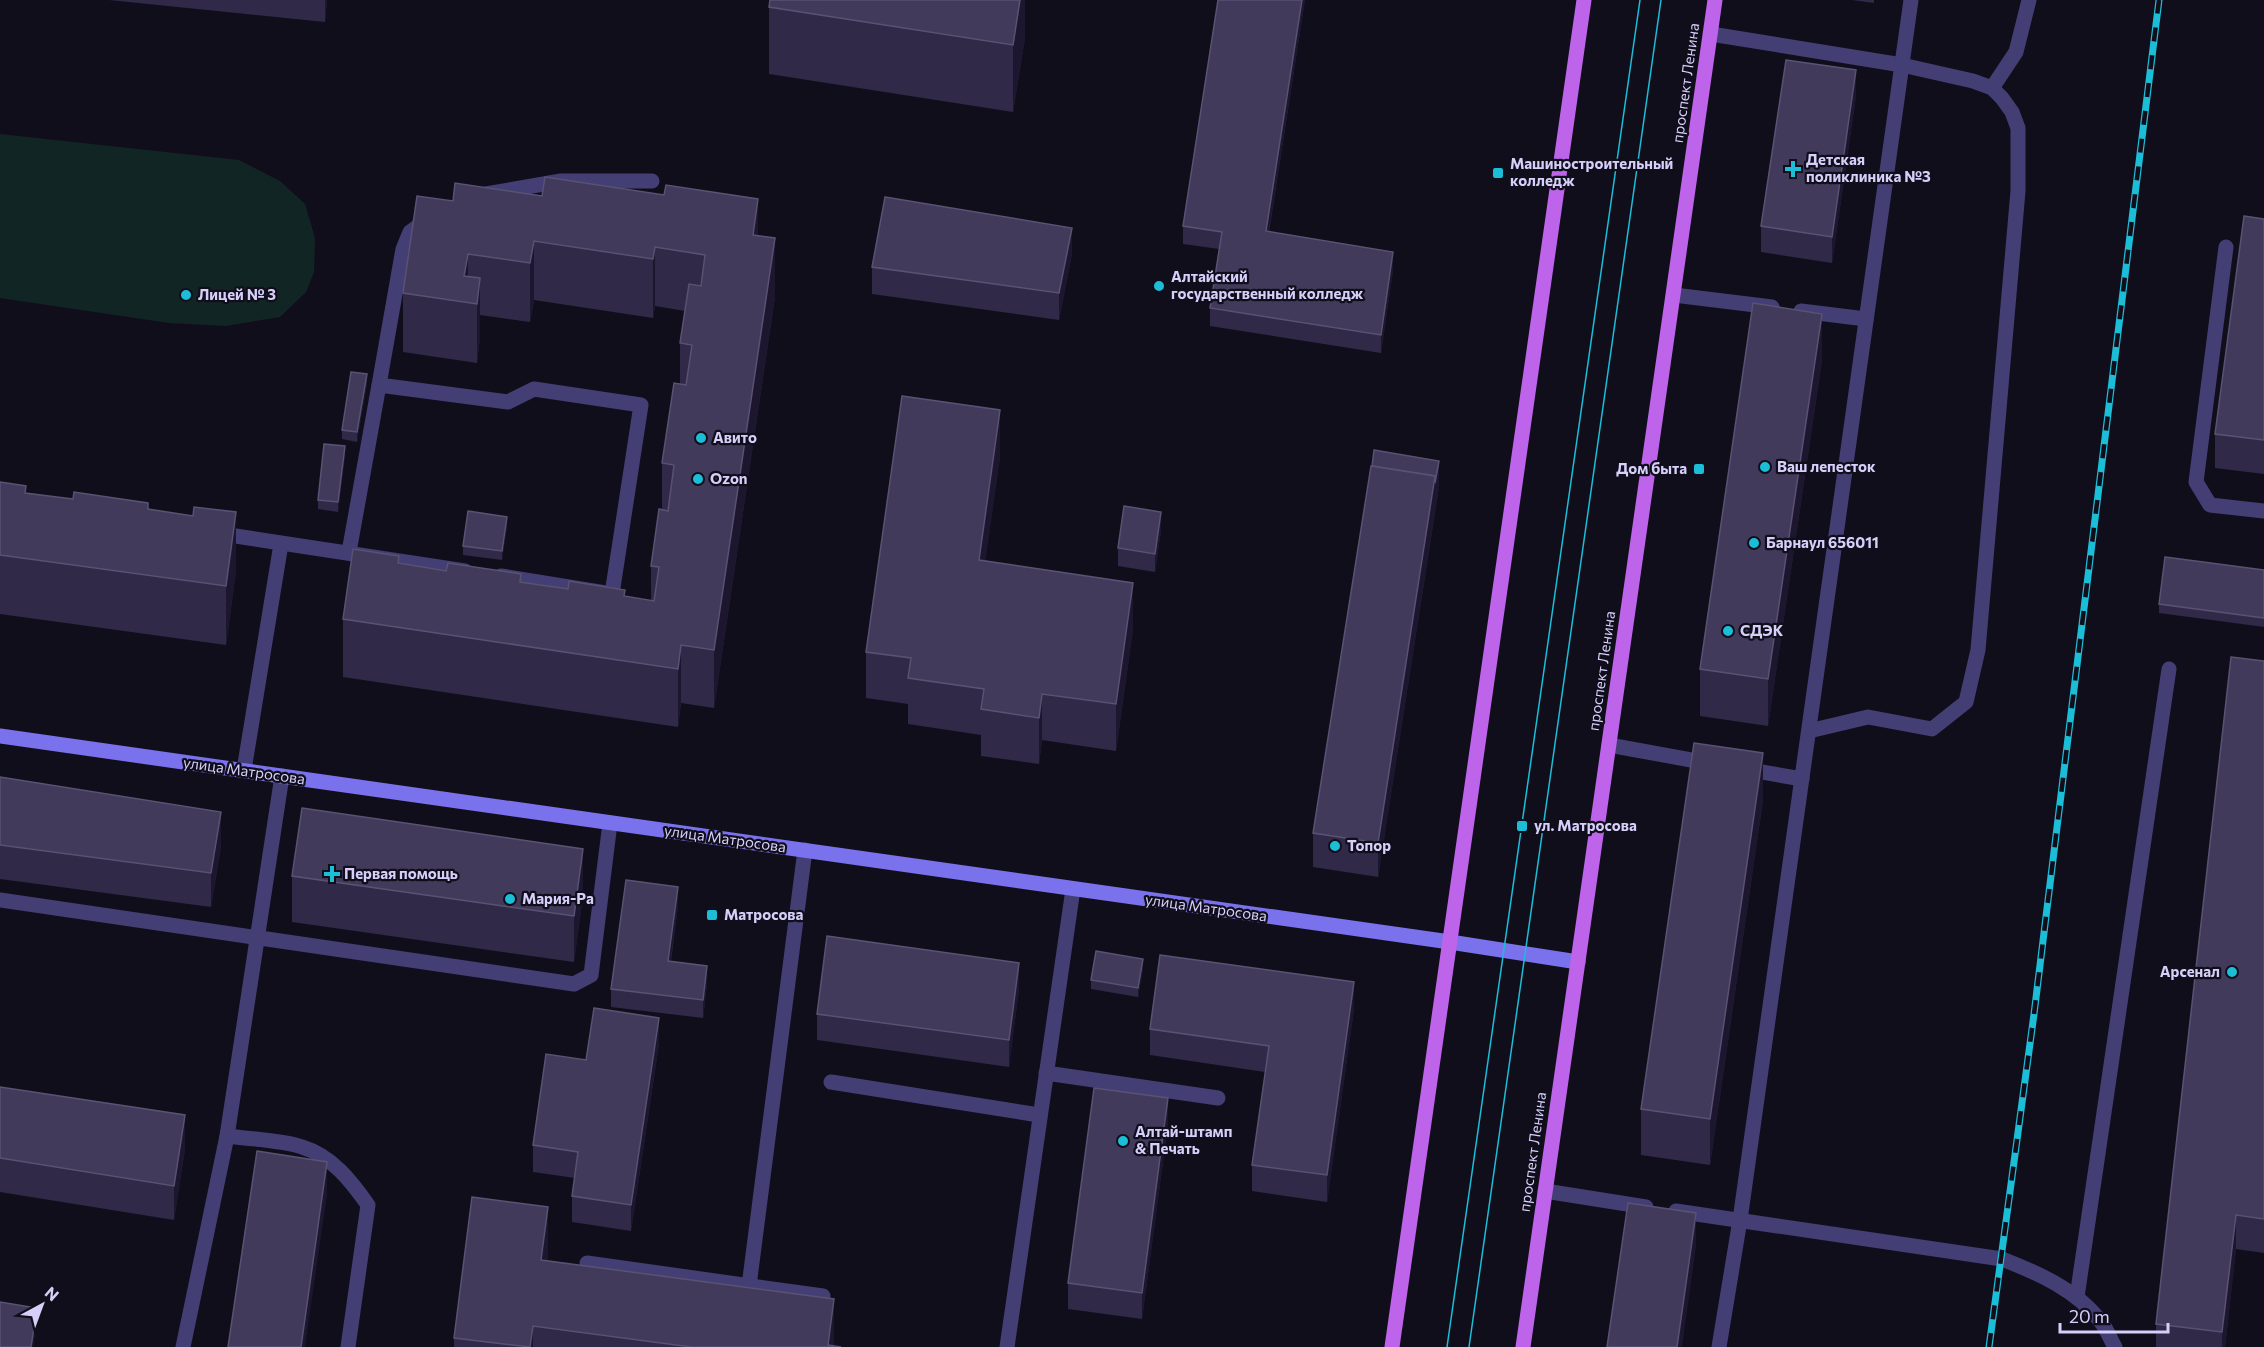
<svg xmlns="http://www.w3.org/2000/svg" width="2264" height="1347" font-family="Commissioner,sans-serif">
	<rect width="100%" height="100%" fill="#110e1c"/>
	<polygon fill="#122525" points="0,134 239,160 280,181 305,204 315,238 314,272 306,292 280,317 226,326 169,323 0,298"/>
	<g fill="none" stroke-linecap="round" stroke-linejoin="round">
		<g stroke="#433f75" stroke-width="15">
			<polyline points="1711,34 1902,65 1973,81 1992,88 2002,98 2012,112 2018,128 2018,191 1978,650 1966,702 1932,729 1868,717 1809,731"/>
			<polyline points="1992,88 2016,52 2029,0"/>
			<polyline points="486,194 561,181 652,181"/>
			<polyline points="428,219 410,232 403,249 379,385 508,402 534,389 641,405 612,594 501,576"/>
			<polyline points="2226,247 2196,482 2210,505 2264,511"/>
			<polyline points="1674,295 1772,307"/>
			<polyline points="1801,311 1866,319"/>
			<polyline points="216,533 465,571"/>
			<polyline points="349,552 379,385"/>
			<polyline points="1609,745 1713,764"/>
			<polyline points="1745,769 1802,779"/>
			<polyline points="244,770 281,544"/>
			<polyline points="0,900 574,984 591,975 610,823"/>
			<polyline points="1046,1073 1218,1098"/>
			<polyline points="831,1082 1039,1115"/>
			<path d="M 227,1136 C 248,1139 283,1140 302,1147 C 332,1156 351,1181 368,1205 L 348,1347"/>
			<polyline points="1545,1191 1646,1207"/>
			<path d="M 1676,1211 L 2002,1259 C 2038,1273 2077,1290 2101,1322 C 2107,1329 2110,1339 2115,1347"/>
			<polyline points="587,1263 823,1296"/>
			<polyline points="749,1286 805,850"/>
			<polyline points="2077,1297 2169,669"/>
			<polyline points="183,1347 227,1136 282,776"/>
			<polyline points="1007,1347 1073,889"/>
			<polyline points="1719,1347 1740,1220 1911,0"/>
		</g>
		<polyline stroke="#7a72ed" stroke-width="15" points="0,736 1450,942 1578,962"/>
		<g stroke="#be64eb" stroke-width="15">
			<polyline points="1392,1347 1584,0"/>
			<polyline points="1523,1347 1715,0"/>
		</g>
		<g stroke="#1cbdd7" stroke-width="1.5">
			<polyline points="1447,1347 1640,0"/>
			<polyline points="1469,1347 1661,0"/>
		</g>
		<g stroke="#1cbdd7" stroke-width="7">
			<polyline id="rail" points="1989,1347 2034,1014 2159,0"/>
		</g>
		<use href="#rail" stroke="#110e1c" stroke-width="4.5" stroke-dasharray="14" stroke-linecap="butt"/>
	</g>
	<g fill="#302947">
		<polygon points="109,0 327,0 325,22"/>
		<polygon points="1025,0 1025,38 1013,112 769,74 769,7"/>
		<polygon points="1218,0 1305,0 1269,232 1393,270 1381,353 1210,326 1210,308 1219,249 1183,244 1183,226"/>
		<polygon points="1852,0 1874,0 1874,3"/>
		<polygon points="1856,96 1832,263 1761,252 1761,226"/>
		<polygon points="453,201 758,236 775,297 714,708 681,703 678,727 343,677 343,619 399,564 651,601 651,566 662,510 662,463 680,384 680,343 685,311 655,306 653,318 534,300 530,322 480,315 480,337 477,363 403,352 403,293"/>
		<polygon points="2264,219 2264,474 2215,468 2215,434"/>
		<polygon points="1072,254 1059,320 872,294 872,267"/>
		<polygon points="1822,360 1768,726 1700,716 1700,669"/>
		<polygon points="367,383 357,442 342,439 342,430"/>
		<polygon points="345,455 338,512 318,509 318,500"/>
		<polygon points="1000,457 985,561 1133,629 1116,751 1042,740 1039,764 981,756 981,735 908,724 908,704 866,698 866,652"/>
		<polygon points="0,482 26,493 148,510 236,571 226,645 0,614"/>
		<polygon points="1439,487 1378,877 1313,867 1313,833"/>
		<polygon points="507,526 502,560 463,555 463,546"/>
		<polygon points="1161,530 1155,572 1118,566 1118,548"/>
		<polygon points="2264,570 2264,627 2159,613 2159,604"/>
		<polygon points="2264,661 2264,1253 2236,1249 2225,1347 2156,1347 2156,1324"/>
		<polygon points="0,777 221,846 211,907 0,879"/>
		<polygon points="1763,800 1710,1165 1641,1155 1641,1109"/>
		<polygon points="292,876 583,895 574,962 292,922"/>
		<polygon points="678,905 671,961 707,984 703,1018 611,1007 611,989"/>
		<polygon points="1143,968 1138,997 1091,989 1091,980"/>
		<polygon points="1019,989 1009,1067 817,1040 817,1014"/>
		<polygon points="1354,1009 1327,1202 1252,1191 1252,1165 1265,1072 1150,1055 1150,1029"/>
		<polygon points="659,1044 631,1231 572,1222 572,1196 575,1178 533,1172 533,1145 586,1060"/>
		<polygon points="0,1087 185,1149 174,1220 0,1192"/>
		<polygon points="1168,1124 1142,1319 1068,1309 1068,1283"/>
		<polygon points="548,1261 834,1346 841,1347 454,1347 454,1338"/>
	</g>
	<g fill="#1c162e">
		<polygon points="325,0 327,0 325,22"/>
		<polygon points="1020,0 1025,0 1025,38 1013,112 1013,45"/>
		<polygon points="1302,0 1305,0 1266,249 1266,231"/>
		<polygon points="1856,70 1856,96 1832,263 1832,237"/>
		<polygon points="758,199 758,258 753,235"/>
		<polygon points="1072,228 1072,254 1059,320 1059,293"/>
		<polygon points="775,238 775,297 714,708 714,650"/>
		<polygon points="534,241 534,300 530,322 530,263"/>
		<polygon points="655,247 655,306 653,318 653,259"/>
		<polygon points="1393,252 1393,270 1381,353 1381,335"/>
		<polygon points="468,254 468,303 464,276"/>
		<polygon points="480,278 480,337 477,363 477,304"/>
		<polygon points="1822,314 1822,360 1768,726 1768,679"/>
		<polygon points="367,374 367,383 357,442 357,432"/>
		<polygon points="1000,410 1000,457 979,607 979,560"/>
		<polygon points="345,446 345,455 338,512 338,502"/>
		<polygon points="1439,461 1439,487 1378,877 1378,843 1435,476"/>
		<polygon points="236,512 236,571 226,645 226,586"/>
		<polygon points="1161,512 1161,530 1155,572 1155,554"/>
		<polygon points="507,517 507,526 502,560 502,551"/>
		<polygon points="1133,583 1133,629 1116,751 1116,704"/>
		<polygon points="681,645 681,703 678,727 678,669"/>
		<polygon points="1042,694 1042,740 1039,764 1039,718"/>
		<polygon points="1763,753 1763,800 1710,1165 1710,1119"/>
		<polygon points="221,812 221,846 211,907 211,873"/>
		<polygon points="583,849 583,895 574,962 574,916"/>
		<polygon points="678,887 678,905 668,979 668,961"/>
		<polygon points="1143,959 1143,968 1138,997 1138,988"/>
		<polygon points="1019,963 1019,989 1009,1067 1009,1040"/>
		<polygon points="707,966 707,984 703,1018 703,1000"/>
		<polygon points="1354,982 1354,1009 1327,1202 1327,1175"/>
		<polygon points="659,1018 659,1044 631,1231 631,1205"/>
		<polygon points="1168,1098 1168,1124 1142,1319 1142,1293"/>
		<polygon points="185,1115 185,1149 174,1220 174,1186"/>
		<polygon points="327,1162 327,1195 305,1347 301,1347"/>
		<polygon points="548,1207 548,1266 541,1260"/>
		<polygon points="1696,1213 1696,1247 1682,1347 1677,1347"/>
		<polygon points="2236,1215 2236,1249 2225,1347 2222,1347 2222,1332"/>
		<polygon points="834,1299 834,1347 828,1347"/>
		<polygon points="37,1308 37,1326 33,1347 31,1347"/>
		<polygon points="533,1326 533,1347 530,1347"/>
	</g>
	<g fill="#423a5a" stroke="#595273" stroke-width="1.5">
		<polygon points="770,0 1020,0 1013,45 769,7"/>
		<polygon points="1218,0 1302,0 1266,231 1393,252 1381,335 1210,308 1222,232 1183,226"/>
		<polygon points="1786,60 1856,70 1832,237 1761,226"/>
		<polygon points="545,177 664,195 666,185 758,199 753,235 775,238 714,650 681,645 678,669 343,619 353,549 399,556 398,563 446,571 448,563 521,574 520,582 568,589 569,581 625,590 624,596 654,601 659,567 651,566 659,509 668,511 674,465 662,463 674,383 686,385 692,345 680,343 689,284 701,286 705,255 655,247 653,259 534,241 530,263 468,254 464,276 480,278 477,304 403,293 417,196 453,201 455,183 542,196"/>
		<polygon points="885,197 1072,228 1059,293 872,267"/>
		<polygon points="2244,216 2264,219 2264,440 2215,434"/>
		<polygon points="1753,303 1822,314 1768,679 1700,669"/>
		<polygon points="351,372 367,374 357,432 342,430"/>
		<polygon points="902,396 1000,410 979,560 1133,583 1116,704 1042,694 1039,718 981,709 984,689 908,678 911,658 866,652"/>
		<polygon points="324,444 345,446 338,502 318,500"/>
		<polygon points="1374,450 1439,461 1435,483 1435,476 1372,466"/>
		<polygon points="1371,466 1435,476 1378,843 1313,833"/>
		<polygon points="0,482 26,486 25,493 73,499 74,492 148,503 148,509 193,516 194,507 236,512 226,586 0,555"/>
		<polygon points="1124,506 1161,512 1155,554 1118,548"/>
		<polygon points="468,511 507,517 502,551 463,546"/>
		<polygon points="2165,557 2264,570 2264,618 2159,604"/>
		<polygon points="2231,657 2264,661 2264,1219 2236,1215 2222,1332 2156,1324"/>
		<polygon points="1694,743 1763,753 1710,1119 1641,1109"/>
		<polygon points="0,777 221,812 211,873 0,845"/>
		<polygon points="302,808 583,849 574,916 292,876"/>
		<polygon points="626,880 678,887 668,961 707,966 703,1000 611,989"/>
		<polygon points="827,936 1019,963 1009,1040 817,1014"/>
		<polygon points="1096,951 1143,959 1138,988 1091,980"/>
		<polygon points="1160,955 1354,982 1327,1175 1252,1165 1269,1046 1150,1029"/>
		<polygon points="594,1008 659,1018 631,1205 572,1196 578,1152 533,1145 546,1054 586,1060"/>
		<polygon points="0,1087 185,1115 174,1186 0,1158"/>
		<polygon points="1094,1088 1168,1098 1142,1293 1068,1283"/>
		<polygon points="257,1151 327,1162 301,1347 228,1347"/>
		<polygon points="472,1197 548,1207 541,1260 834,1299 828,1345 841,1347 691,1347 533,1326 530,1347 454,1338"/>
		<polygon points="1628,1203 1696,1213 1677,1347 1607,1347"/>
		<polygon points="0,1302 37,1308 31,1347 0,1347"/>
	</g>
	<g fill="#1cbdd7" stroke="#110e1c" stroke-width="2">
		<path d="M1790 160h6v6h6v6h-6v6h-6v-6h-6v-6h6z"/>
		<rect x="1492" y="167" width="12" height="12" rx="3"/>
		<circle cx="1159" cy="286" r="6"/>
		<circle cx="186" cy="295" r="6"/>
		<circle cx="701" cy="438" r="6"/>
		<circle cx="1765" cy="467" r="6"/>
		<rect x="1693" y="463" width="12" height="12" rx="3"/>
		<circle cx="698" cy="479" r="6"/>
		<circle cx="1754" cy="543" r="6"/>
		<circle cx="1728" cy="631" r="6"/>
		<rect x="1516" y="820" width="12" height="12" rx="3"/>
		<circle cx="1335" cy="846" r="6"/>
		<path d="M329 865h6v6h6v6h-6v6h-6v-6h-6v-6h6z"/>
		<circle cx="510" cy="899" r="6"/>
		<rect x="706" y="909" width="12" height="12" rx="3"/>
		<circle cx="2232" cy="972" r="6"/>
		<circle cx="1123" cy="1141" r="6"/>
	</g>
	<g text-anchor="middle" stroke-width="4.5" stroke-linejoin="round" paint-order="stroke">
		<g font-size="15" fill="#d5cff9" stroke="#110e1c">
			<text transform="translate(1686 83) rotate(-82)" y="5">проспект Ленина</text>
			<text transform="translate(1602 671) rotate(-82)" y="5">проспект Ленина</text>
			<text transform="translate(244 771) rotate(8)" y="5">улица Матросова</text>
			<text transform="translate(725 839) rotate(8)" y="5">улица Матросова</text>
			<text transform="translate(1206 908) rotate(8)" y="5">улица Матросова</text>
			<text transform="translate(1533 1152) rotate(-82)" y="5">проспект Ленина</text>
		</g>
		<g font-size="15" font-weight="bold" fill="#d5cff9" stroke="#110e1c" text-anchor="start">
			<text x="1806" y="165">Детская<tspan x="1806" dy="17">поликлиника №3</tspan></text>
			<text x="1510" y="169">Машиностроительный<tspan x="1510" dy="17">колледж</tspan></text>
			<text x="1171" y="282">Алтайский<tspan x="1171" dy="17">государственный колледж</tspan></text>
			<text x="198" y="300">Лицей № 3</text>
			<text x="713" y="443">Авито</text>
			<text x="1777" y="472">Ваш лепесток</text>
			<text x="1687" y="474" text-anchor="end">Дом быта</text>
			<text x="710" y="484">Ozon</text>
			<text x="1766" y="548">Барнаул 656011</text>
			<text x="1740" y="636">СДЭК</text>
			<text x="1534" y="831">ул. Матросова</text>
			<text x="1347" y="851">Топор</text>
			<text x="344" y="879">Первая помощь</text>
			<text x="522" y="904">Мария-Ра</text>
			<text x="724" y="920">Матросова</text>
			<text x="2220" y="977" text-anchor="end">Арсенал</text>
			<text x="1135" y="1137">Алтай-штамп<tspan x="1135" dy="17">&amp; Печать</tspan></text>
		</g>
	</g>
	<g transform="translate(42 1305) rotate(41)" stroke="#110e1c" stroke-width="4.5" paint-order="stroke">
	<path d="M0-4.5L10 22L0 15L-10 22Z" fill="#d5cff9"/>
	<text y="-9" font-size="16" font-weight="bold" text-anchor="middle" fill="#d5cff9">N</text>
	</g>
	<path d="M2060 1323v9h108v-9" fill="none" stroke="#d5cff9" stroke-width="3"/>
	<text x="2069" y="1323" font-size="18" fill="#d5cff9" stroke="#110e1c" stroke-width="4.5" paint-order="stroke">20 m</text>
</svg>
